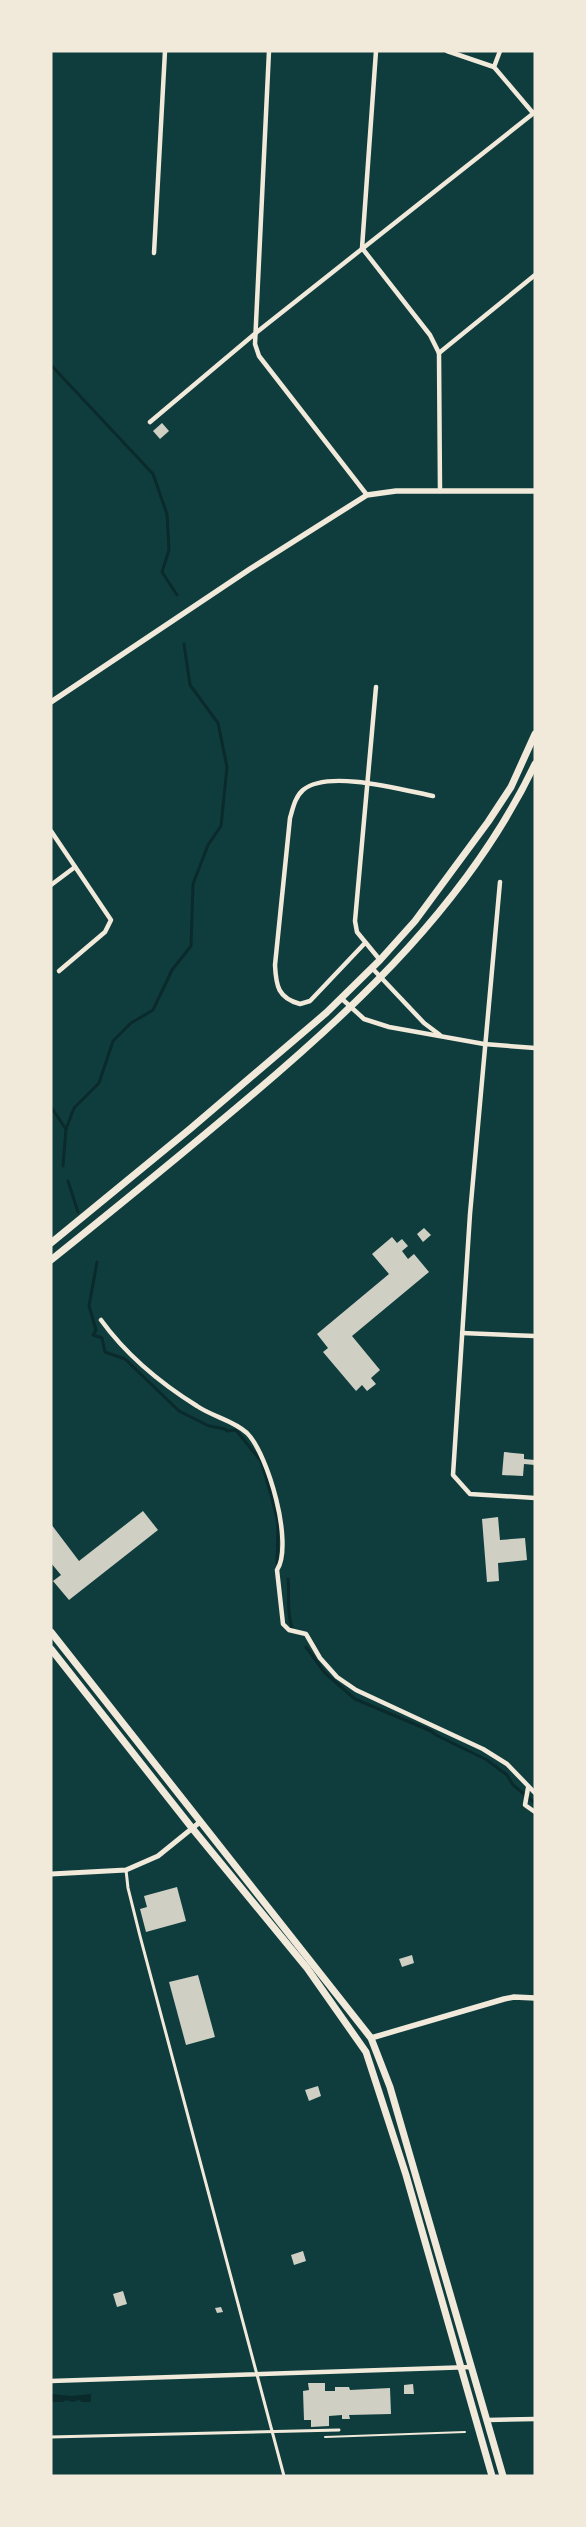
<svg xmlns="http://www.w3.org/2000/svg" width="586" height="2527" font-family="'Fira Sans Condensed',sans-serif">
	<rect width="100%" height="100%" fill="#0f3d3e"/>
	<polygon fill="#0a2a2b" points="51,2394 71,2396 91,2394 91,2402 81,2402 80,2400 72,2402 66,2400 63,2402 51,2402"/>
	<g fill="none" stroke-linecap="round" stroke-linejoin="round">
		<g stroke="#0a2a2b" stroke-width="3">
			<polyline points="51,365 153,474 167,514 169,550 162,572 177,595"/>
			<polyline points="51,1107 66,1129"/>
			<polyline points="63,1166 66,1129 74,1108 99,1083 113,1041 131,1023 153,1010 172,970 191,946 193,884 208,845 221,826 227,767 218,723 190,685 184,644"/>
			<polyline points="68,1181 78,1212"/>
			<polyline points="97,1262 89,1306 96,1330 93,1335 102,1338 105,1352 125,1359 179,1411 209,1426 225,1429 227,1431 236,1430 261,1461 271,1495 278,1523 277,1563"/>
			<path d="M 288,1579 C 290,1595 286,1612 292,1627"/>
			<polyline points="306,1647 325,1673 355,1699 431,1731 436,1735 487,1760 507,1775 513,1785 535,1803"/>
		</g>
	</g>
	<g fill="#cfcfc3">
		<polygon points="162,423 169,431 160,439 153,431"/>
		<polygon points="424,1228 431,1235 423,1242 417,1234"/>
		<polygon points="392,1237 397,1243 402,1239 408,1246 402,1251 408,1259 414,1254 429,1272 352,1336 380,1370 371,1378 376,1384 367,1391 362,1385 356,1391 323,1352 328,1348 317,1334 389,1274 372,1254"/>
		<polygon points="504,1452 524,1454 524,1459 535,1460 535,1465 524,1464 523,1476 502,1475"/>
		<polygon points="143,1511 158,1530 69,1600 53,1581 61,1575 51,1563 51,1524 79,1561"/>
		<polygon points="498,1517 500,1540 525,1538 527,1560 498,1563 499,1581 487,1582 482,1519"/>
		<polygon points="177,1887 186,1921 146,1932 140,1909 147,1907 144,1896"/>
		<polygon points="412,1955 414,1963 402,1967 399,1959"/>
		<polygon points="198,1975 215,2037 186,2045 169,1982"/>
		<polygon points="318,2086 321,2096 309,2101 305,2090"/>
		<polygon points="303,2251 306,2261 294,2265 291,2255"/>
		<polygon points="123,2291 127,2304 117,2307 113,2294"/>
		<polygon points="221,2307 223,2312 217,2313 215,2308"/>
		<polygon points="308,2383 325,2383 325,2391 335,2391 335,2387 349,2387 350,2390 390,2388 391,2414 349,2415 350,2419 342,2419 342,2415 329,2416 329,2426 311,2427 311,2420 304,2420 303,2391 309,2390"/>
		<polygon points="413,2384 414,2394 404,2394 404,2385"/>
	</g>
	<g fill="none" stroke-linecap="round" stroke-linejoin="round">
		<polyline stroke="#f1e9da" stroke-width="2" points="325,2437 465,2432"/>
		<g stroke="#f1e9da" stroke-width="3">
			<polyline points="126,1870 128,1888 140,1936 284,2476"/>
			<polyline points="51,2437 339,2430"/>
		</g>
		<g stroke="#f1e9da" stroke-width="4.5">
			<polyline points="269,51 255,344 259,356 367,495"/>
			<polyline points="376,51 362,248 430,335 439,353 440,491"/>
			<polyline points="447,51 494,67"/>
			<polyline points="500,51 494,67 533,113"/>
			<polyline points="154,253 165,51"/>
			<polyline points="439,353 535,275"/>
			<polyline points="150,422 257,332 535,112"/>
			<polyline points="376,687 355,921 357,932 380,960"/>
			<polyline points="51,831 111,920 105,932 59,971"/>
			<polyline points="500,882 470,1214 453,1475 470,1494 535,1498"/>
			<polyline points="51,885 75,867"/>
			<path d="M 365,943 L 310,1001 L 300,1004 C 278,998 276,986 275,965 L 290,818 C 293,808 295,797 303,790 C 328,769 403,790 433,796"/>
			<polyline points="372,968 424,1023 440,1035"/>
			<polyline points="341,998 364,1019 389,1027 484,1044 535,1048"/>
			<path d="M 101,1320 C 127,1356 160,1383 197,1406 C 213,1417 233,1420 247,1433 C 268,1454 294,1544 277,1570 L 283,1624 L 289,1630 L 306,1634 L 320,1658 L 337,1677 L 356,1690 L 483,1749 L 507,1764 L 535,1793"/>
			<polyline points="462,1333 535,1336"/>
			<polyline points="528,1788 525,1805 535,1812"/>
			<polyline points="51,2381 472,2367"/>
			<polyline points="488,2420 535,2419"/>
		</g>
		<polyline stroke="#f1e9da" stroke-width="5" points="51,1874 126,1870 158,1856 200,1822"/>
		<g stroke="#f1e9da" stroke-width="5.5">
			<polyline points="51,702 250,569 367,495 396,491 535,491"/>
			<polyline points="371,2038 504,1999 514,1997 535,1998"/>
		</g>
		<g stroke="#f1e9da" stroke-width="7">
			<polyline points="51,1243 190,1129 326,1013 380,960 415,921 488,822 511,787 535,734"/>
			<path d="M 51,1260 C 117,1207 182,1154 247,1099 C 360,1004 470,900 535,764"/>
			<polyline points="51,1632 371,2038 390,2087 503,2476"/>
			<polyline points="51,1649 192,1828 307,1968 366,2052 406,2175 492,2476"/>
		</g>
	</g>
	<rect width="586" height="2527" fill="none" stroke="#f1e9da" stroke-width="105"/>
</svg>
